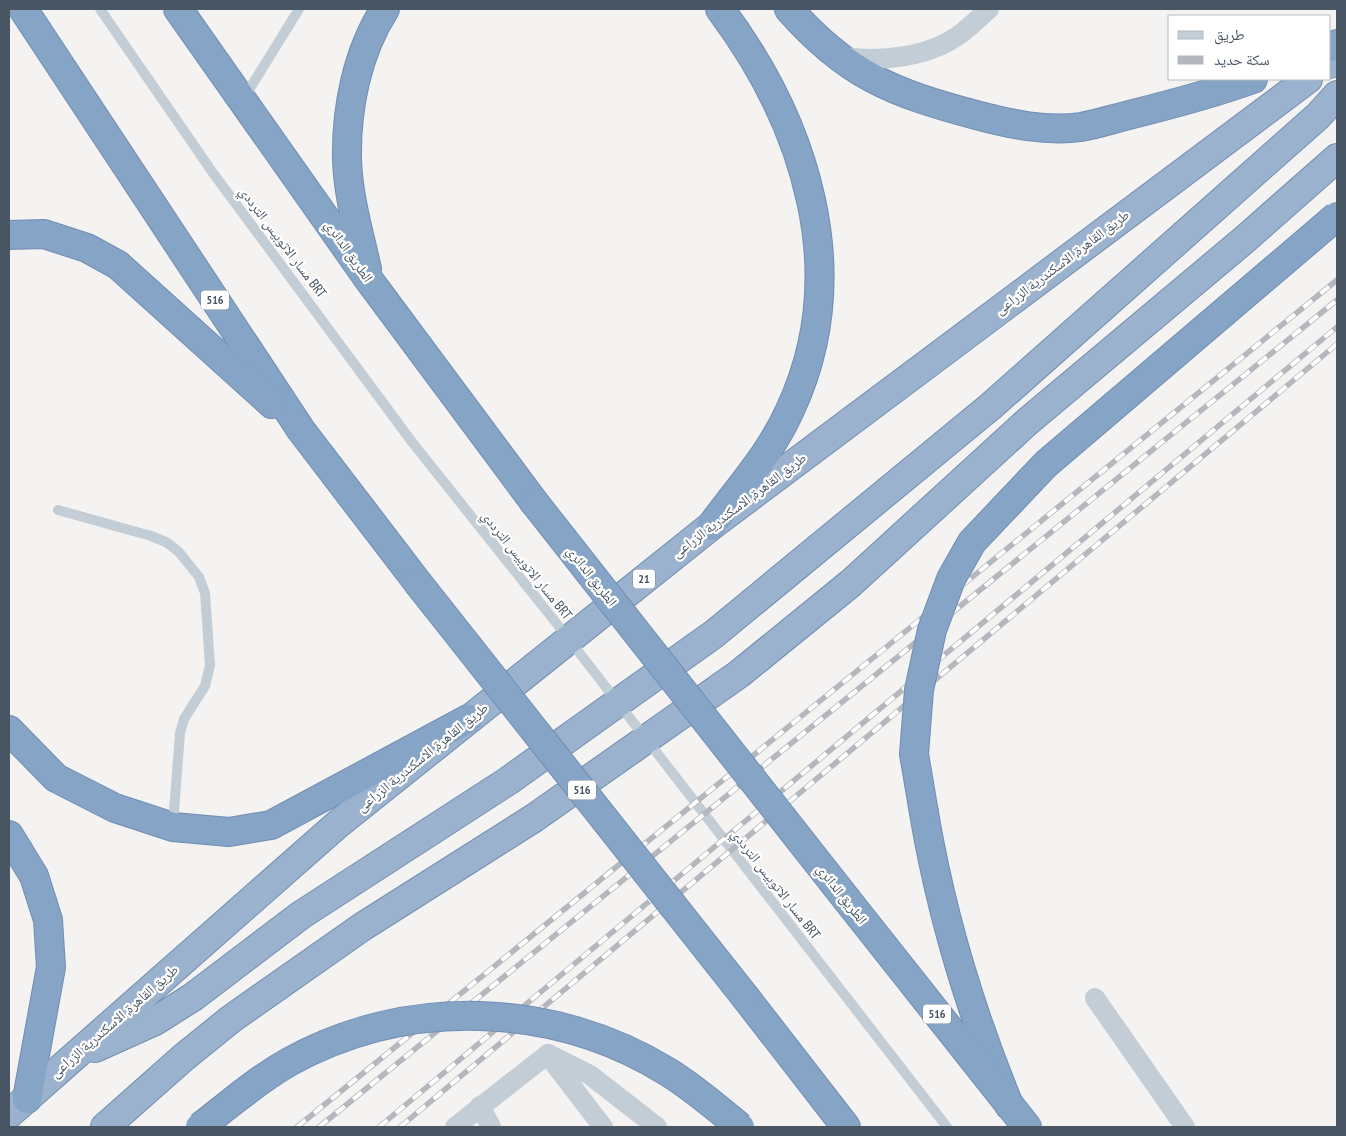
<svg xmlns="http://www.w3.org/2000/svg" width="1346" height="1136" font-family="'PT Sans Narrow','Noto Naskh Arabic',sans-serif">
	<rect width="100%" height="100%" fill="#f5f2f2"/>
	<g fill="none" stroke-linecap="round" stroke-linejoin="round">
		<g stroke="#708eb2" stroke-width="30">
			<g id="trunk">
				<polyline points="1330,64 1337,59"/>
				<polyline points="95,1048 155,1021 193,997 301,915 508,781 714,634 991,406 1318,116 1337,95"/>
				<polyline points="9,1114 338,824 711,526 1308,79"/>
				<polyline points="105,1127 184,1057 231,1019 362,927 534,818 739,674 851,583 1027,422 1244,240 1337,158"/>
			</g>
		</g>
		<g stroke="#708eb2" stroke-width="30">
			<g id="motorway">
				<polyline points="23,9 301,430 418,583"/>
				<polyline points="178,9 369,280 534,502"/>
				<path d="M 789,9 C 847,75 893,93 976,115 C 1010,124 1046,132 1081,127 C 1098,124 1116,118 1133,114 C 1173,104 1214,93 1253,79"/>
				<polyline points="1330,47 1337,44"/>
				<polyline points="9,235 44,234 87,248 118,265 272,404"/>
				<path d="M 367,269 C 359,233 348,196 347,159 C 346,109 357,52 385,9"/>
				<path d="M 711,526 C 738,489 771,453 790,410 C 854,273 806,124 720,9"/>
				<polyline points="9,730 56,778 115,808 173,827 229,832 271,825 468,719"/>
				<path d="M 924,813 C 941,914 970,1010 1009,1105"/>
				<polyline points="9,835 34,876 48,920 51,967 27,1099"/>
				<polyline points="848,901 1027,1127"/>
				<polyline points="746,998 846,1127"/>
			</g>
		</g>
		<g stroke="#c2cdd5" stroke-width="10">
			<polyline points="100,9 213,173 412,442 557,624 947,1127"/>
			<polyline points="244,98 299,9"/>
			<polyline points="58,510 151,536 166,542 179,552 199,577 205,593 210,665 205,686 184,719 180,733 173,825"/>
		</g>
		<g stroke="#c2cdd5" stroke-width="20">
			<path d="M 841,57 C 881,62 930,58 963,32 C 972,25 981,16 989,9"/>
			<polyline points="1095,998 1185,1127"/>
			<polyline points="548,1054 590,1075 657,1127"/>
			<polyline points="550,1058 603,1127"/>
			<polyline points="480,1106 491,1127"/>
			<polyline points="455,1127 548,1054"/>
		</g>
		<use href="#trunk" stroke="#9ab2cd" stroke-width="28"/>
		<use href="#motorway" stroke="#85a4c6" stroke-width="28"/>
		<g stroke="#b4b7bd" stroke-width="5.5">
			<g id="rail">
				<polyline points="297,1127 1337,280"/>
				<polyline points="319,1127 1337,300"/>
				<polyline points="379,1127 1337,327"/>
				<polyline points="400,1127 1337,344"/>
			</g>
		</g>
		<use href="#rail" stroke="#fff" stroke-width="4" stroke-dasharray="11" stroke-linecap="butt"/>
		<g stroke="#708eb2" stroke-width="30" stroke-linecap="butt">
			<g id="motorway-bridge">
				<polyline points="534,502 848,901"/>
				<polyline points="418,583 746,998"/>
				<polyline points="924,813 914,754 919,690 932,630 951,579 972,542 1046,464 1337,216"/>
				<path d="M 200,1127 C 229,1105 257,1080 289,1062 C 407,997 553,1001 668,1072 C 694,1088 717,1108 740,1127"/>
			</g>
		</g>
		<use href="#motorway-bridge" stroke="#85a4c6" stroke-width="28"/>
	</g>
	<g text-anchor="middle" stroke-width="4.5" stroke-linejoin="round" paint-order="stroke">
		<g fill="#fff" stroke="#7f8892" stroke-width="1">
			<rect x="201" y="290.5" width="28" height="19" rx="4"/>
			<rect x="633" y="569.5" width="22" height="19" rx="4"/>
			<rect x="568" y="780.5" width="28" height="19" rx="4"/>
			<rect x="923" y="1004.5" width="28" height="19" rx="4"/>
		</g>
		<g font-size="12" font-weight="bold" fill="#485563">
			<text x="215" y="304">516</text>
			<text x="644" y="583">21</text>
			<text x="582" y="794">516</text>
			<text x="937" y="1018">516</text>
		</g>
		<g font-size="14" fill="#485563" stroke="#fff">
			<text transform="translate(283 242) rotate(53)" y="5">مسار الاتوبيس الترددي BRT</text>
			<text transform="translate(349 251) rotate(55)" y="5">الطريق الدائري</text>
			<text transform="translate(1062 262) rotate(-37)" y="5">طريق القاهرة, الاسكندرية الزراعى</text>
			<text transform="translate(739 505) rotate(-37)" y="5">طريق القاهرة, الاسكندرية الزراعى</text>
			<text transform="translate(527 565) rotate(51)" y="5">مسار الاتوبيس الترددي BRT</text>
			<text transform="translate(592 576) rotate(52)" y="5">الطريق الدائري</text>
			<text transform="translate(422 757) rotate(-39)" y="5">طريق القاهرة, الاسكندرية الزراعى</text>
			<text transform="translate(776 884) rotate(52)" y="5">مسار الاتوبيس الترددي BRT</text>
			<text transform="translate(842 894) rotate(52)" y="5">الطريق الدائري</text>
			<text transform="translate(114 1021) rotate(-41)" y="5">طريق القاهرة, الاسكندرية الزراعى</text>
		</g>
	</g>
	<rect width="1346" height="1136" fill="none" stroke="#485563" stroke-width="20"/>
	<rect x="1168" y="15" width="162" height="65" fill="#ffffff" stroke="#b6bbc1"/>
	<rect x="1178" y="31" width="25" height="8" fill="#c2cdd5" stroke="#b6bbc1"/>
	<text x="1214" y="40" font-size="15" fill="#485563">طريق</text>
	<rect x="1178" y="56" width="25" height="8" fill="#b4b7bd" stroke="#b6bbc1"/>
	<text x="1214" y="65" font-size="15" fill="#485563">سكة حديد</text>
</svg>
